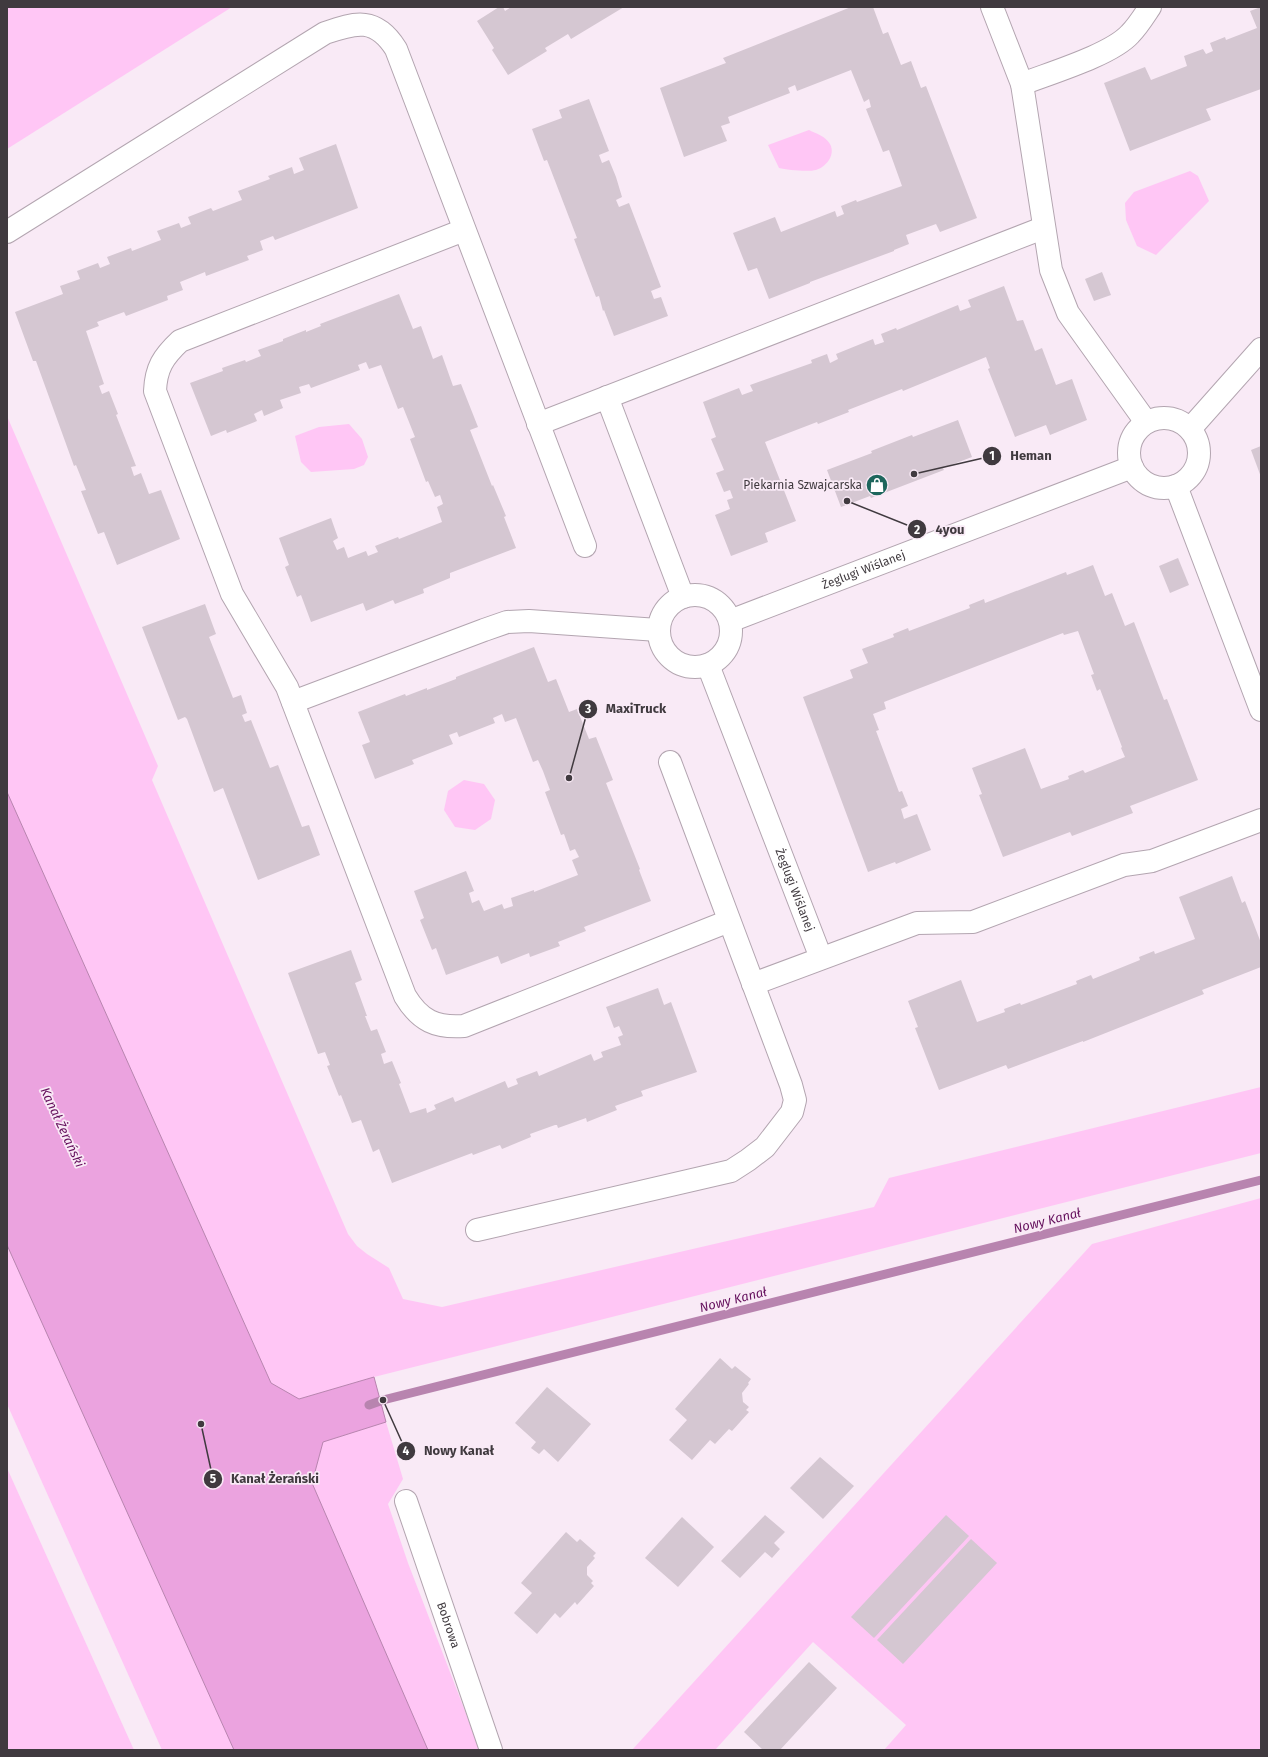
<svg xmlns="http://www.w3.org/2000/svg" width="1268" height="1757" font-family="'Fira Sans',sans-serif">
	<rect width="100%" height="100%" fill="#f9eaf6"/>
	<g fill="#ffc6f5">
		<polygon points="7,7 232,7 7,149"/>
		<path d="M 809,130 C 817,134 825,136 830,144 C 836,155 826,167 816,170 C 808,172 787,170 779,168 L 768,145 Z"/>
		<polygon points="1190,171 1198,176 1209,201 1156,255 1137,246 1126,220 1125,203 1134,192"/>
		<polygon points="7,416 158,766 152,780 348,1234 357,1246 367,1254 389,1268 403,1299 442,1307 874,1207 889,1178 1261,1087 1261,1153 374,1377 299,1399 271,1383 7,792"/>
		<polygon points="349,424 362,439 368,457 364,465 354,469 311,472 301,462 295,436 319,427"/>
		<polygon points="464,780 484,784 495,800 491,819 475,830 455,827 444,810 448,791"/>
		<polygon points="1261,1198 1261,1750 884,1750 906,1725 813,1642 715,1750 632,1750 1092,1244"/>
		<polygon points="7,1245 234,1750 162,1750 7,1404"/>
		<polygon points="386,1422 403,1479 388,1504 408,1563 480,1750 428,1750 312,1483 323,1442"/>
		<polygon points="7,1468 134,1750 7,1750"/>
	</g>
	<polygon fill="#eba3df" stroke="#b884af" points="7,792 271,1383 299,1399 374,1377 386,1422 323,1442 312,1483 428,1750 234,1750 7,1245"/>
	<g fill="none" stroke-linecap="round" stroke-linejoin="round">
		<polyline stroke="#b884af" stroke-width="9" points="369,1405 383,1400 1261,1180"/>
	</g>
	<g fill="#d5c7d2">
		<polygon points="499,7 503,7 505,11 511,7 624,7 571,39 568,34 545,48 547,51 508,75 492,50 494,48 477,21"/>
		<polygon points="851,7 873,7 883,34 888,32 901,65 911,61 921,88 926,86 977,218 940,232 936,224 906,235 909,244 894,250 894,251 810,282 810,283 769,299 757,268 748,271 733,233 775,217 781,232 835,211 837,217 844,214 841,206 856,200 857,202 902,186 889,150 883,152 866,109 871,107 869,99 864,102 851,70 797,91 795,85 788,88 790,93 728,117 730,123 721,126 727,141 684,157 660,88 726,63 723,58"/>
		<polygon points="1261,7 1261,89 1206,109 1211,120 1130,151 1104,83 1145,67 1151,80 1187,66 1184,56 1203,49 1206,54 1213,51 1210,43 1225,37 1226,40 1257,28 1250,11"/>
		<polygon points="589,99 609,151 599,155 602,163 609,160 616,177 622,197 616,200 619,207 629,203 661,287 651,291 654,299 661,297 668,316 614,336 604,310 603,311 599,296 596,297 574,239 577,238 547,160 544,161 532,129 562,118 559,110"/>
		<polygon points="336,144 358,208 275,240 273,236 260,241 263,250 247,256 249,260 206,276 205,272 180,282 183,290 167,296 168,300 126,316 124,312 97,322 99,326 86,331 104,384 99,386 102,394 109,391 118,414 116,415 136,466 131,467 134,476 141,473 149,494 161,490 180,539 117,565 104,532 98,534 81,491 86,490 76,465 74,466 36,361 33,361 15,312 63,294 60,286 80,279 77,271 98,263 100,268 110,264 107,257 131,248 132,251 161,240 157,231 179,223 181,228 191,224 188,217 211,208 213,211 242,200 238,191 270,179 268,176 292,167 294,174 304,170 299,158"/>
		<polygon points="1102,272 1111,295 1094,301 1085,279"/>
		<polygon points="1004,286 1017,321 1023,320 1035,351 1042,348 1056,385 1072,379 1087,420 1050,435 1046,425 1015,437 988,369 990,368 986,357 903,391 902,389 848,410 849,412 818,424 817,422 765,442 796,521 765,533 768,542 731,556 715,515 730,509 727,500 733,498 730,490 724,492 716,473 724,470 711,439 716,437 703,402 739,388 742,395 753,391 750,385 812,363 811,360 827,354 830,363 838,359 836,354 873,339 875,345 884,342 881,334 896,328 897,330 958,305 960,311 971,307 968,300"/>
		<polygon points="399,294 413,329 421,326 433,359 442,355 453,386 461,384 478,427 470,430 492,486 493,485 506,516 504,517 516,548 450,573 450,578 423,589 424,593 395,604 393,600 366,611 363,603 311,622 301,595 297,597 285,567 289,565 279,538 331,518 338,538 333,541 337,550 344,547 348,558 366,551 368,556 378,552 375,546 398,537 399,539 442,522 437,507 443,504 440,495 435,497 428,481 426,482 410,439 415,437 403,407 398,409 381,365 369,369 366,362 358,365 360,370 311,388 309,384 299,387 301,393 280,400 283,408 264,416 262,410 254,414 257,421 227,433 226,430 211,436 190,383 223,371 222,368 245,360 246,362 261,356 258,350 283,341 283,339 306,330 306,332 321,326 320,324"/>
		<polygon points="958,420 972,457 943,468 944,470 871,498 870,496 841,507 827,470 872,453 871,451 912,435 913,437"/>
		<polygon points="1261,446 1261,477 1251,450"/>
		<polygon points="1178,558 1189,585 1170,593 1159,566"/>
		<polygon points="1093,565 1105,596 1112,593 1125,626 1134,622 1164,700 1167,699 1198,780 1130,806 1133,813 1072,836 1070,832 1003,857 979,795 982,794 972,768 1025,748 1041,789 1069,779 1068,776 1083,770 1085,773 1125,757 1121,748 1122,747 1100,689 1097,691 1091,675 1094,674 1078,631 1064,635 1063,633 884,702 886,709 873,714 879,730 876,731 899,792 902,791 908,806 901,809 904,819 917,814 931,850 896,864 895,862 868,872 803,697 853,678 850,670 868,663 862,649 894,637 893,634 908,628 909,631 970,608 969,605 984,599 985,603 1066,572 1067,575"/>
		<polygon points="205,604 216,634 209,637 233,698 241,695 247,713 242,715 245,722 251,720 270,768 278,765 302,827 309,825 320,855 258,880 223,788 214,792 187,719 185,717 178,720 142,627"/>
		<polygon points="534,647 548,682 556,679 569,712 577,709 589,739 596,737 613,780 606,783 640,869 639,870 651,901 584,927 586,931 558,942 560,946 530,957 529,953 501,964 498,956 446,975 436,948 432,950 420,920 424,918 414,891 466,871 474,891 469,893 472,903 479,900 484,911 502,904 504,909 513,906 511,898 534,890 534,892 578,875 572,860 579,857 575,849 570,851 564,834 561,835 545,792 550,790 543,771 538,760 533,762 516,718 505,722 502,714 493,718 495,723 459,737 457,732 449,735 453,744 412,760 414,764 375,779 362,745 370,742 358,712 405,694 406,696 427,688 427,690 456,679 456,677"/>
		<polygon points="1232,876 1242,903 1245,901 1261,943 1261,967 1202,990 1204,994 1083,1042 1083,1041 1008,1069 1006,1065 939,1090 915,1028 918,1027 908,1001 961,980 977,1022 1005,1012 1004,1009 1020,1003 1021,1005 1077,984 1076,981 1091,975 1093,979 1140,960 1139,957 1154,951 1155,954 1195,939 1179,897"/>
		<polygon points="351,950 362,980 355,983 367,1016 365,1016 371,1031 377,1029 386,1052 381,1054 384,1064 392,1061 401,1083 399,1084 410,1113 426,1108 427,1113 436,1109 434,1105 453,1097 455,1102 505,1081 508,1088 518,1084 516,1079 537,1071 539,1076 591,1054 594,1061 603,1057 601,1052 621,1045 618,1037 623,1035 619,1026 614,1028 606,1007 658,988 664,1005 671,1002 697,1072 641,1091 643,1096 615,1106 617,1110 587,1122 586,1118 558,1128 557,1125 555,1125 530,1134 531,1137 502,1149 500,1145 473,1155 472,1153 392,1183 379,1149 373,1152 361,1120 352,1123 341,1095 339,1096 327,1066 330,1065 325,1052 318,1054 288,973"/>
		<polygon points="720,1358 732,1369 735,1366 751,1379 748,1383 749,1384 742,1393 743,1402 749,1407 746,1410 749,1412 732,1431 729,1429 715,1444 710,1440 692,1460 669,1440 687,1420 675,1409"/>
		<polygon points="547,1387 591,1424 558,1462 544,1449 539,1454 531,1448 536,1442 515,1423"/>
		<polygon points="820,1457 854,1486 823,1519 790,1488"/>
		<polygon points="765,1515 785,1532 774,1543 780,1549 772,1558 765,1552 740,1578 721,1561"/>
		<polygon points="946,1515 969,1536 874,1638 851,1617"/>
		<polygon points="682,1517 714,1547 678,1587 645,1558"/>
		<polygon points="566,1532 577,1542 580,1539 596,1553 593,1556 595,1558 587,1567 587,1575 593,1581 591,1583 594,1586 577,1605 575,1602 560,1618 555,1613 537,1634 514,1613 532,1593 521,1583"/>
		<polygon points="971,1539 997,1563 903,1664 877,1640"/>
		<polygon points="809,1662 837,1688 780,1750 763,1750 744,1732"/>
	</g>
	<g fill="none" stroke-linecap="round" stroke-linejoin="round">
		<g stroke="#b3a5b0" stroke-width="24">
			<g id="minor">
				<polyline points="992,7 1022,84 1051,270 1068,313 1146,422"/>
				<path d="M 1022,84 C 1050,73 1111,55 1130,34 C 1138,26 1144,16 1150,7"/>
				<path d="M 464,230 L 180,341 C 163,357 156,368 155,391 L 232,594 L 287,687 L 405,996 C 420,1021 436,1028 464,1026 L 729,921"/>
				<path d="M 7,232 L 325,33 C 356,22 376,17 396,49 L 585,546"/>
				<polyline points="607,397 683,597"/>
				<circle cx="1164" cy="453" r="35"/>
				<polyline points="538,424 1043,228"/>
				<polyline points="1190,429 1261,349"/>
				<polyline points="1176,486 1261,710"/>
				<circle cx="695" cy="631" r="36"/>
				<path id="s1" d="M 730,621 L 1132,467"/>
				<path id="s2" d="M 708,665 L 821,958"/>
				<polyline points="293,702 484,630 507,622 529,621 658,630"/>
				<polyline points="753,984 917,923 973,922 1124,865 1152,861 1261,820"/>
				<polyline points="477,1230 731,1171 748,1160 765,1147 792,1112 795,1100 791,1085 670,762"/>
				<path id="s3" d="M 406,1501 L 491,1750"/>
			</g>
		</g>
		<use href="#minor" stroke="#fff" stroke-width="22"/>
	</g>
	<defs>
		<g id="shop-disc" transform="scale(1.15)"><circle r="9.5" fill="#1d665c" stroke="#f9eaf6"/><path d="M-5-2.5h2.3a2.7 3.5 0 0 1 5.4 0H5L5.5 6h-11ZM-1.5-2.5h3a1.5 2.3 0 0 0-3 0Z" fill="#fff"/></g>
	</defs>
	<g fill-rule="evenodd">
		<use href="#shop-disc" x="877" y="485"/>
	</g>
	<g text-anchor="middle" stroke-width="3.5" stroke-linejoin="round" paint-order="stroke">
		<g font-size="12" fill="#403a3f" stroke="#f9eaf6" text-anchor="end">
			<text x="862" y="489">Piekarnia Szwajcarska</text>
		</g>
		<g font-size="12" fill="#403a3f" stroke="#f9eaf6">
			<text dy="4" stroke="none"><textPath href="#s1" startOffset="143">Żeglugi Wiślanej</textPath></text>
			<text dy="4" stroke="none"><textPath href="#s2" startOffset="241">Żeglugi Wiślanej</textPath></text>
			<text dy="4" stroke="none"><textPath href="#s3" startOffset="131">Bobrowa</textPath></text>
		</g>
		<g font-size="13" font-style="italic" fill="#65105d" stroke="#f9eaf6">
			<text transform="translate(63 1127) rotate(65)" y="5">Kanał Żerański</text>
			<text transform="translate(1047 1220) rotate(-14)" y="5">Nowy Kanał</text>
			<text transform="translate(733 1299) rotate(-14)" y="5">Nowy Kanał</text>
		</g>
	</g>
	<path fill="none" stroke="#403a3f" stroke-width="1.5" d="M914 474L992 456M847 501L917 529M569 778L588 709M383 1400L406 1451M201 1424L213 1479"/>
	<g fill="#403a3f" stroke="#f9eaf6" stroke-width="1.5">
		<circle cx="914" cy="474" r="4"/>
		<circle cx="847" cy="501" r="4"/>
		<circle cx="569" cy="778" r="4"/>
		<circle cx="383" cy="1400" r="4"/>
		<circle cx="201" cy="1424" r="4"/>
		<circle cx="992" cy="456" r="10"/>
		<circle cx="917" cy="529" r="10"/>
		<circle cx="588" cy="709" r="10"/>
		<circle cx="406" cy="1451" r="10"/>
		<circle cx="213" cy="1479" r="10"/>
	</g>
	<g font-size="12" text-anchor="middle" font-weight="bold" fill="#fff">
		<text x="992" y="460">1</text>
		<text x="917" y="534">2</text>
		<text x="588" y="713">3</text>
		<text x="406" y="1455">4</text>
		<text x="213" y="1483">5</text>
	</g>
	<g font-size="13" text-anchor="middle" font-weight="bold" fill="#403a3f" stroke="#f9eaf6" stroke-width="3.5" stroke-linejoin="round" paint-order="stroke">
		<text x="1031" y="460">Heman</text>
		<text x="950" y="534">4you</text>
		<text x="636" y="713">MaxiTruck</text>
		<text x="459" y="1455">Nowy Kanał</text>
		<text x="275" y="1483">Kanał Żerański</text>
	</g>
	<rect width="1268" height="1757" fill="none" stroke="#403a3f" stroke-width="16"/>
</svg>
